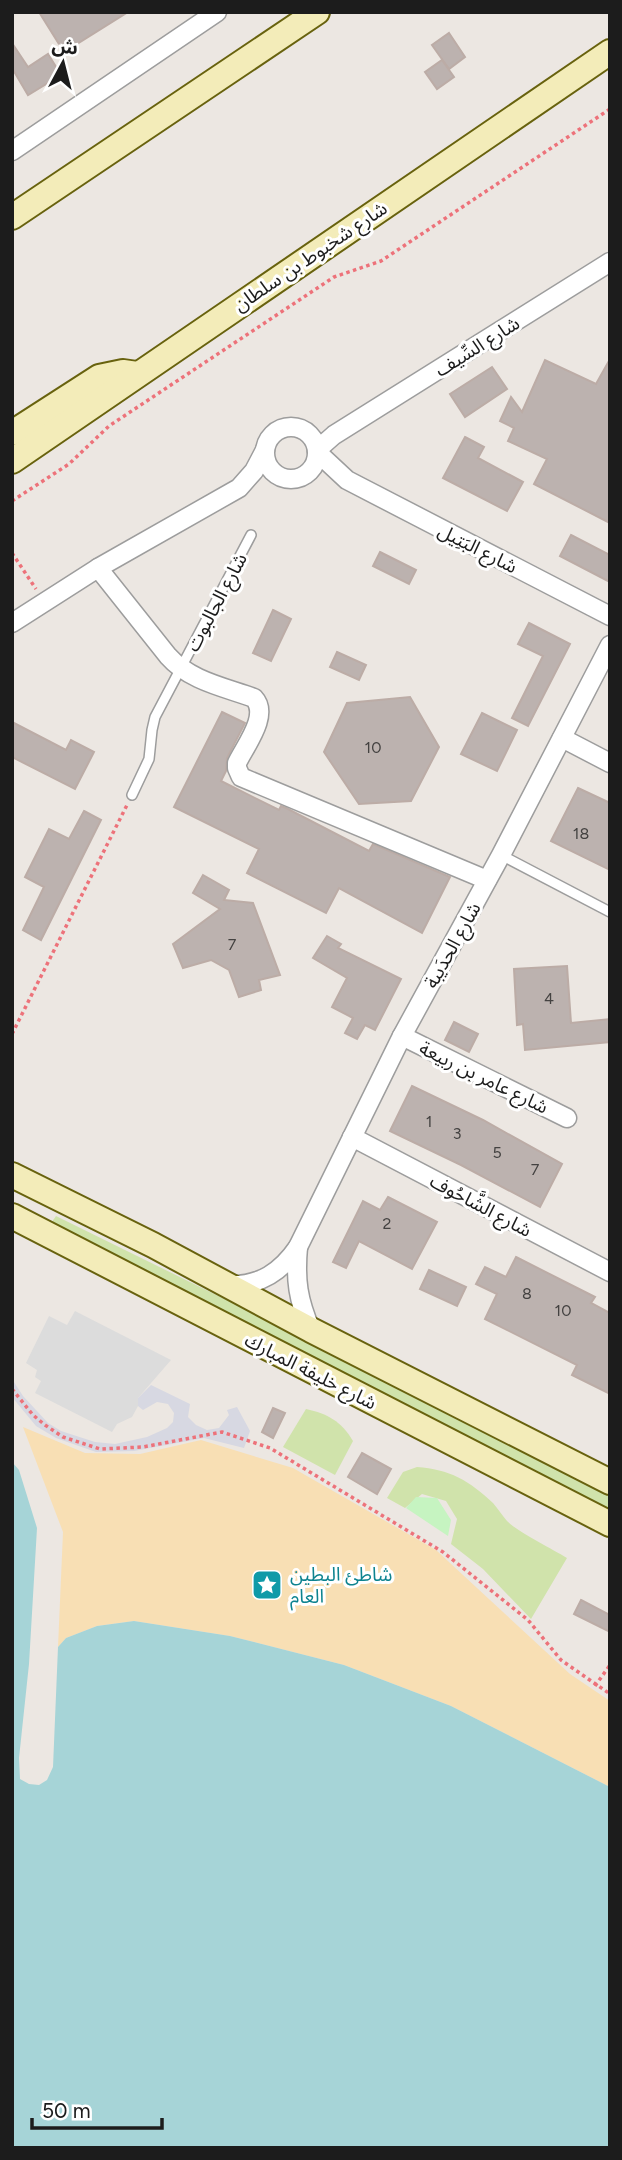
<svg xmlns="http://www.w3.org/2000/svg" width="622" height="2160" font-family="Figtree,'Noto Sans Arabic',sans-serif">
	<rect width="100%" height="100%" fill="#ece7e2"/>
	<g fill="#d0e3ab">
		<polygon points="56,1216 610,1489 610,1510 49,1226"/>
		<path d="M 306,1409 C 328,1414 341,1421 353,1441 L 335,1475 L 283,1447 Z"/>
		<path d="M 417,1467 C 449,1469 470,1481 493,1503 C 498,1509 502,1515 507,1521 C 519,1533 551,1548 567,1558 L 531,1619 L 483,1569 L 451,1544 L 457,1519 L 446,1501 L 422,1494 L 405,1508 L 387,1498 L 403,1472 Z"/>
	</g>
	<polygon fill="#f8dfb4" points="23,1427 85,1453 140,1454 201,1440 293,1468 436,1550 570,1674 610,1701 610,1787 451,1706 344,1665 230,1636 134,1621 97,1626 66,1638 58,1647 63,1532"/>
	<polygon fill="#c6f4c1" points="416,1497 437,1498 451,1520 448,1536 406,1508"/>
	<polygon fill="#dcdcdc" points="75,1311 171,1360 138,1398 138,1406 132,1417 117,1424 112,1432 35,1393 41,1381 35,1377 37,1370 26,1363 49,1316 67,1325"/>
	<polygon fill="#d7d8e2" points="12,1379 23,1396 48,1423 61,1431 95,1442 115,1444 147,1437 167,1428 173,1422 174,1413 168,1404 157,1402 143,1410 138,1406 138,1398 151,1385 190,1404 188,1417 196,1425 207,1430 219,1428 229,1415 227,1410 237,1407 250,1431 244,1448 204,1438 134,1451 96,1452 56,1438 36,1426 12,1397"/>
	<polygon fill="#a6d4d7" points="12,1462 19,1470 37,1528 29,1664 19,1758 20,1779 29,1784 39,1785 47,1780 53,1767 58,1647 66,1638 97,1626 134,1621 230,1636 344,1665 451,1706 610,1787 610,2148 12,2148"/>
	<g fill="#bcb2af" stroke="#bcaca6" stroke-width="2">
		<polygon points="39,12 128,12 64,52"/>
		<polygon points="449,33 465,57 449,69 432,45"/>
		<polygon points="12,43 28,67 48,54 61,75 28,95 12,68"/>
		<polygon points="442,60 454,77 437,89 425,72"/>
		<polygon points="610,359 610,523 534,484 547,459 508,441 514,428 500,421 511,397 522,412 545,360 596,384"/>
		<polygon points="492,367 507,389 465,417 450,394"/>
		<polygon points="465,437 484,447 478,458 523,482 507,511 443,478"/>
		<polygon points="571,535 610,555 610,582 560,556"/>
		<polygon points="380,552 416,570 409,584 373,566"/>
		<polygon points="273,610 291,619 271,661 253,653"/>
		<polygon points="529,623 570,644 528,726 512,718 543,656 518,644"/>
		<polygon points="337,652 366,665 359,680 330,667"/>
		<polygon points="410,697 439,747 411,801 359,804 324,752 347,703"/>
		<polygon points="222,712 245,723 227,758 226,771 221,781 279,810 281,806 286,808 369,851 373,844 450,877 422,933 339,888 326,913 247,873 259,849 174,807"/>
		<polygon points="482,713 517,730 497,771 461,754"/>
		<polygon points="12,722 66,750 71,740 94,752 75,789 12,757"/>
		<polygon points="578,788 610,803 610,870 551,841"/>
		<polygon points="84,811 101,820 41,940 23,930 44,887 25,877 49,829 69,839"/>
		<polygon points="203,875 229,890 224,900 253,903 280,975 259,980 261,990 239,997 229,970 211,960 183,968 173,944 220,909 193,893"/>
		<polygon points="327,936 341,944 338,948 401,979 375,1030 365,1025 357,1039 345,1033 353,1018 332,1007 347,978 313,958"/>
		<polygon points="567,966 571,1023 610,1019 610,1042 525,1050 523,1024 517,1025 514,969"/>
		<polygon points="454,1022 478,1034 469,1052 445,1040"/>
		<polygon points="412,1086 483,1120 562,1164 540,1207 461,1165 390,1131"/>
		<polygon points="388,1197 437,1222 412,1269 359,1241 346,1268 333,1262 363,1201 380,1210"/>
		<polygon points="516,1257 595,1297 591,1303 610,1313 610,1394 572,1375 577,1365 485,1319 497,1294 476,1284 485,1267 506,1277"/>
		<polygon points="429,1270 466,1287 457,1306 420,1289"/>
		<polygon points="273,1408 285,1413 273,1438 262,1432"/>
		<polygon points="362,1453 391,1469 377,1494 348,1477"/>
		<polygon points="581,1600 610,1615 610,1632 574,1614"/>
	</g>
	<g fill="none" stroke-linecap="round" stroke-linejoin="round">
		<g stroke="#9d9d9d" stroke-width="12">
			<g id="lane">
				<polyline points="132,795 149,759 152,730 155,717 251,535"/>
				<polyline points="501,855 610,912"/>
			</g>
		</g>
		<g stroke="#9d9d9d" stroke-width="21">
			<g id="street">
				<polyline points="12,151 217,12"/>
				<circle cx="291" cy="453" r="26"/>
				<polyline points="317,450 334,435 610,262"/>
				<polyline points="317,452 347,480 610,616"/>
				<path d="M 98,568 L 168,656 C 190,681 224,687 254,698 C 270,715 245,746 237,763 L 237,768 L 241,777 L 487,880"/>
				<polyline points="12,623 98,568 239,488 254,471 265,450"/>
				<polyline points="562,738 610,763"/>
				<polyline points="402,1036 567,1118"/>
				<polyline points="352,1137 610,1272"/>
				<path d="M 298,1247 C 295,1280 298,1300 311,1330"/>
				<path d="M 229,1285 C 260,1286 281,1272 298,1247 L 402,1036 L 501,855 L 610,645"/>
			</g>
		</g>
		<g stroke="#68620e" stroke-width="28">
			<g id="secondary">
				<polyline points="12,217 317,12"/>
				<polyline points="12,433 99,377 123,372 137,374"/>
				<polyline points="12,461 610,52"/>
				<polyline points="12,1175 153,1245 311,1330 610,1482"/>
				<polyline points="12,1216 610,1524"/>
			</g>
		</g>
		<g stroke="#ed727a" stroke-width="3.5" stroke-dasharray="3.5 3.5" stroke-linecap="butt">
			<polyline points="12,501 69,464 109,426 334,277 381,261 610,109"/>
			<polyline points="12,553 36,589"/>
			<polyline points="12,1034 127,805"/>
			<polyline points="12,1389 33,1415 45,1425 63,1437 100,1449 143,1447 222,1432 270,1448 443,1552 528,1620 561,1660 610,1694"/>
			<polyline points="595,1686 610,1665"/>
		</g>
		<use href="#lane" stroke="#fff" stroke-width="9"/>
		<use href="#street" stroke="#fff" stroke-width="18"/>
		<use href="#secondary" stroke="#f3ecb9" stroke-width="24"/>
	</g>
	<defs>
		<g id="sight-square" transform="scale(1.575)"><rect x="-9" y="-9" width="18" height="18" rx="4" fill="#0f9aa8" stroke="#fff"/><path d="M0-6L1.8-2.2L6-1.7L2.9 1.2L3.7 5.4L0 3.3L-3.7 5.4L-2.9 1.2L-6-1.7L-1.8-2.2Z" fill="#fff"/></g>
	</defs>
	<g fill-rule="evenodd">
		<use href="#sight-square" x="267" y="1585"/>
	</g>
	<g text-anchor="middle" stroke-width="6" stroke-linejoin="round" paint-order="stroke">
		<g font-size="16" fill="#444241">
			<text x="373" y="753">10</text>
			<text x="581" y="839">18</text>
			<text x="232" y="950">7</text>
			<text x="549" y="1004">4</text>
			<text x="429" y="1127">1</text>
			<text x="457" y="1139">3</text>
			<text x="497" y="1158">5</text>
			<text x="535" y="1175">7</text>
			<text x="387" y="1229">2</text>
			<text x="527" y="1299">8</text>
			<text x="563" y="1316">10</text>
		</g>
		<g font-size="19" fill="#1c1c1c" stroke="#fff">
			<text transform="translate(310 256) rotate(-34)" y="7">شارع شخبوط بن سلطان</text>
			<text transform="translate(477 346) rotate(-32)" y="7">شارع السِّيف</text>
			<text transform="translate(478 548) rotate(27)" y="7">شارع البَتِيل</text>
			<text transform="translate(216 602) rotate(-62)" y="7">شارع الجالبوت</text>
			<text transform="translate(452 945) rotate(-61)" y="7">شارع الحدَيبة</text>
			<text transform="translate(484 1077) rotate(26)" y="7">شارع عامر بن ربيعة</text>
			<text transform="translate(481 1205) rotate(28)" y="7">شارع الشَّاحُوف</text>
			<text transform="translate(311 1371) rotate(27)" y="7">شارع خليفة المبارك</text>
		</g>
		<g font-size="19" fill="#0d838f" stroke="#fff" text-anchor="start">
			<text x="290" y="1581">شاطئ البطين<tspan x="290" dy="22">العام</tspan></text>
		</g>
	</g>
	<rect width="622" height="2160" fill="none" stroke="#1c1c1c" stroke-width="28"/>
	<g transform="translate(63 63) rotate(7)" stroke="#ffffff" stroke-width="5" paint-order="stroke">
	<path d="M0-5L12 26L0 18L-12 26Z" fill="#1c1c1c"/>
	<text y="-10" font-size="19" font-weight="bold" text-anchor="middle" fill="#1c1c1c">ش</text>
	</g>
	<path d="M32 2118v10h130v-10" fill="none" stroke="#1c1c1c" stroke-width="3.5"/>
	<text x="42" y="2118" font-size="21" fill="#1c1c1c" stroke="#ffffff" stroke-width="5" paint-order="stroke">50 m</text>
</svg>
